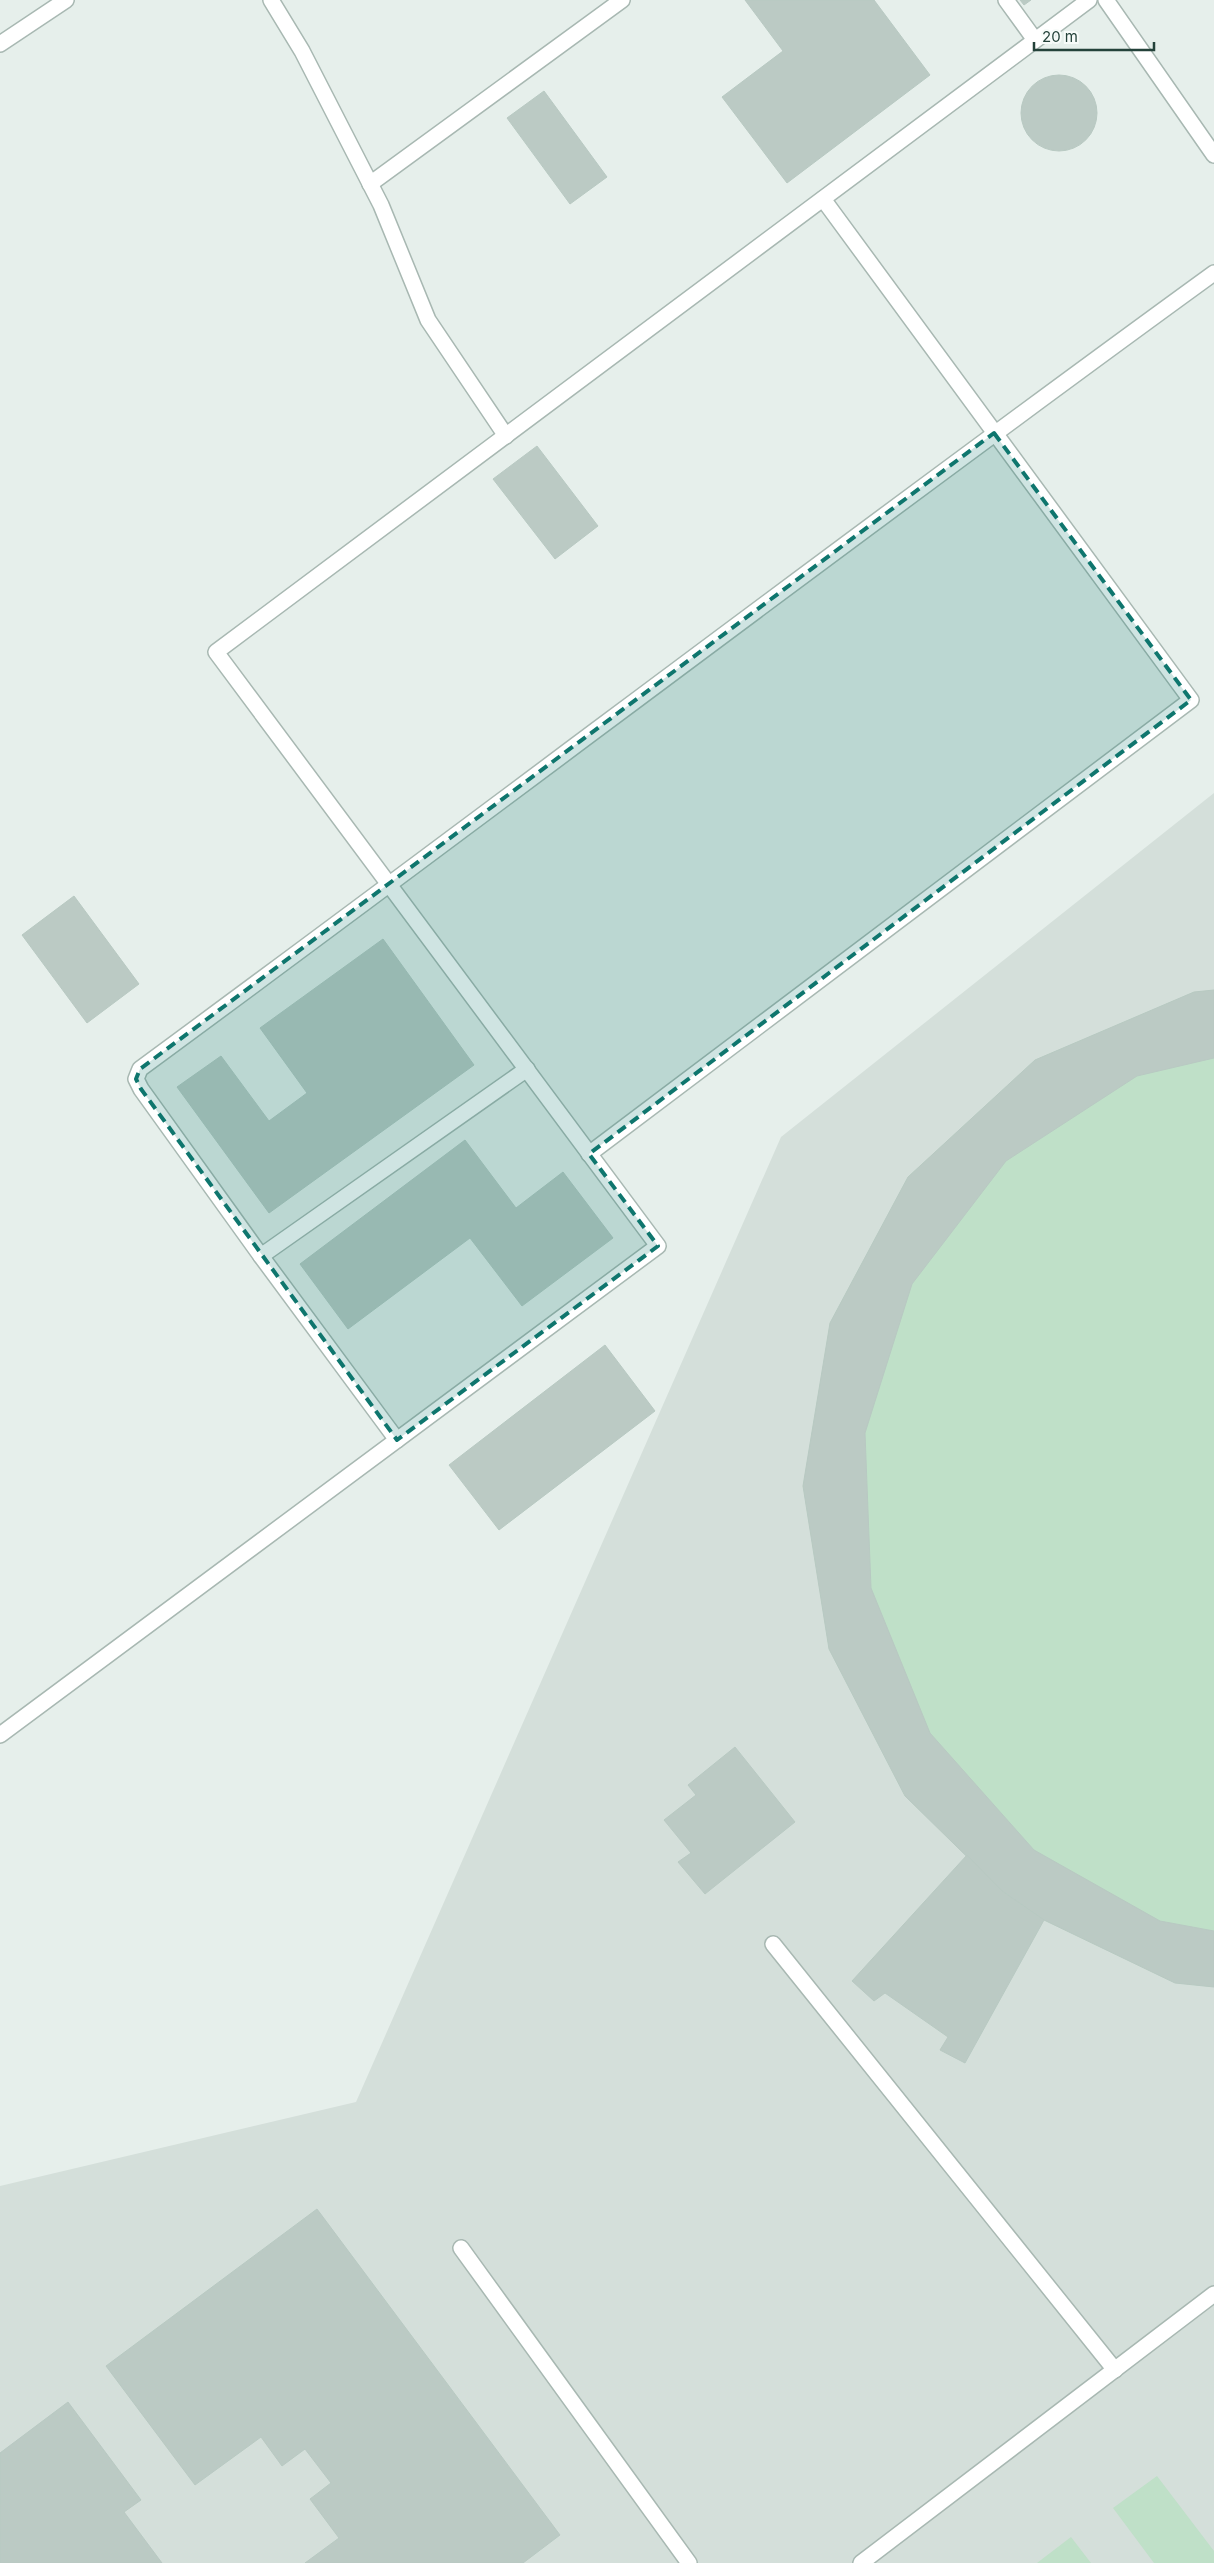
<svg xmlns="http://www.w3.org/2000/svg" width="1214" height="2563" font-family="Inter,sans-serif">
	<rect width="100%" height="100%" fill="#e6efeb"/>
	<polygon fill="#d4dfda" points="1214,793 1214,2563 0,2563 0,2186 356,2102 781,1137"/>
	<g fill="#bfe0c8">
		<polygon points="1214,990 1214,1987 1175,1983 1044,1920 967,1855 905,1796 829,1649 803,1486 830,1323 908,1177 1035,1060 1194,992"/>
		<polygon points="1157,2476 1214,2551 1214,2563 1154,2563 1113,2508"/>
		<polygon points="1071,2537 1091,2563 1037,2563"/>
	</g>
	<g fill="#bbcac4" stroke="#b8c9c2">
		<polygon points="745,0 874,0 930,75 787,183 722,97 783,51"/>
		<polygon points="1020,0 1031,0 1024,5"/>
		<circle cx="1059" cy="113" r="38"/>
		<polygon points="544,91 607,177 570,204 507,118"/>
		<polygon points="537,446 598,526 555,559 493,479"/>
		<polygon points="74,896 139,984 87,1023 22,935"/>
		<polygon points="383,939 474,1065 269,1213 177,1087 221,1056 269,1121 307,1093 260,1028"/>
		<polygon points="1214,990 1214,1058 1137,1076 1006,1161 912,1284 865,1433 871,1588 930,1733 1034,1850 1160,1921 1214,1931 1214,1987 1175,1983 1044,1920 1002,1891 905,1796 829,1649 803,1486 830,1323 908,1177 1035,1060 1194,992"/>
		<polygon points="465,1140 516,1208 563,1172 613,1238 522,1306 470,1238 348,1329 300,1264"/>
		<polygon points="605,1345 655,1411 499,1530 449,1465"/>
		<polygon points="735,1747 795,1822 705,1894 678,1862 691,1853 664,1820 696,1795 688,1785"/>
		<polygon points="967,1855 1002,1891 1044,1920 965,2063 940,2050 948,2037 885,1993 874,2001 852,1981"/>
		<polygon points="317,2209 560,2535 523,2563 305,2563 339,2538 310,2499 331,2483 305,2449 282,2466 261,2437 195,2485 106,2366"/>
		<polygon points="68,2402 141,2500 124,2512 162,2563 0,2563 0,2453"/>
	</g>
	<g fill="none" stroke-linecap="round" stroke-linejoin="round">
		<g stroke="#a8b8b2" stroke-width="18">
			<g id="minor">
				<polyline points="271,0 302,51 381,205 428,320 506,436"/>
				<polyline points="1006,0 1035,40"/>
				<polyline points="1106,0 1214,155"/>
				<polyline points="0,44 66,0"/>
				<polyline points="370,184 622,0"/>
				<polyline points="589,1154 1191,700 823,199"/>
				<polyline points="261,1256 527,1069"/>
				<path d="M 397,1440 L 261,1256 L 141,1089 L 136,1079 L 140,1069 C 499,805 853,535 1214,273"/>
				<polyline points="0,1735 658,1246 216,652 1089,0"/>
				<polyline points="773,1944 1115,2370"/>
				<polyline points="461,2248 689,2563"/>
				<polyline points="861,2563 1214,2294"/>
			</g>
		</g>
		<use href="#minor" stroke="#fff" stroke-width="15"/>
	</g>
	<path fill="#0f766e" fill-opacity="0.2" stroke="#0f766e" stroke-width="4" stroke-dasharray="10 6" stroke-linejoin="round" d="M 994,433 L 1191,700 L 589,1154 L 658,1246 L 397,1440 L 141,1089 L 136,1079 L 140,1069 Z"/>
	<path d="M1034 42v8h120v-8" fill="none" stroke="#24423a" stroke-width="2.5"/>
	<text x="1042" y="42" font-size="15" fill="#24423a" stroke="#f7fbf9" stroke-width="4" paint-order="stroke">20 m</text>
</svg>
